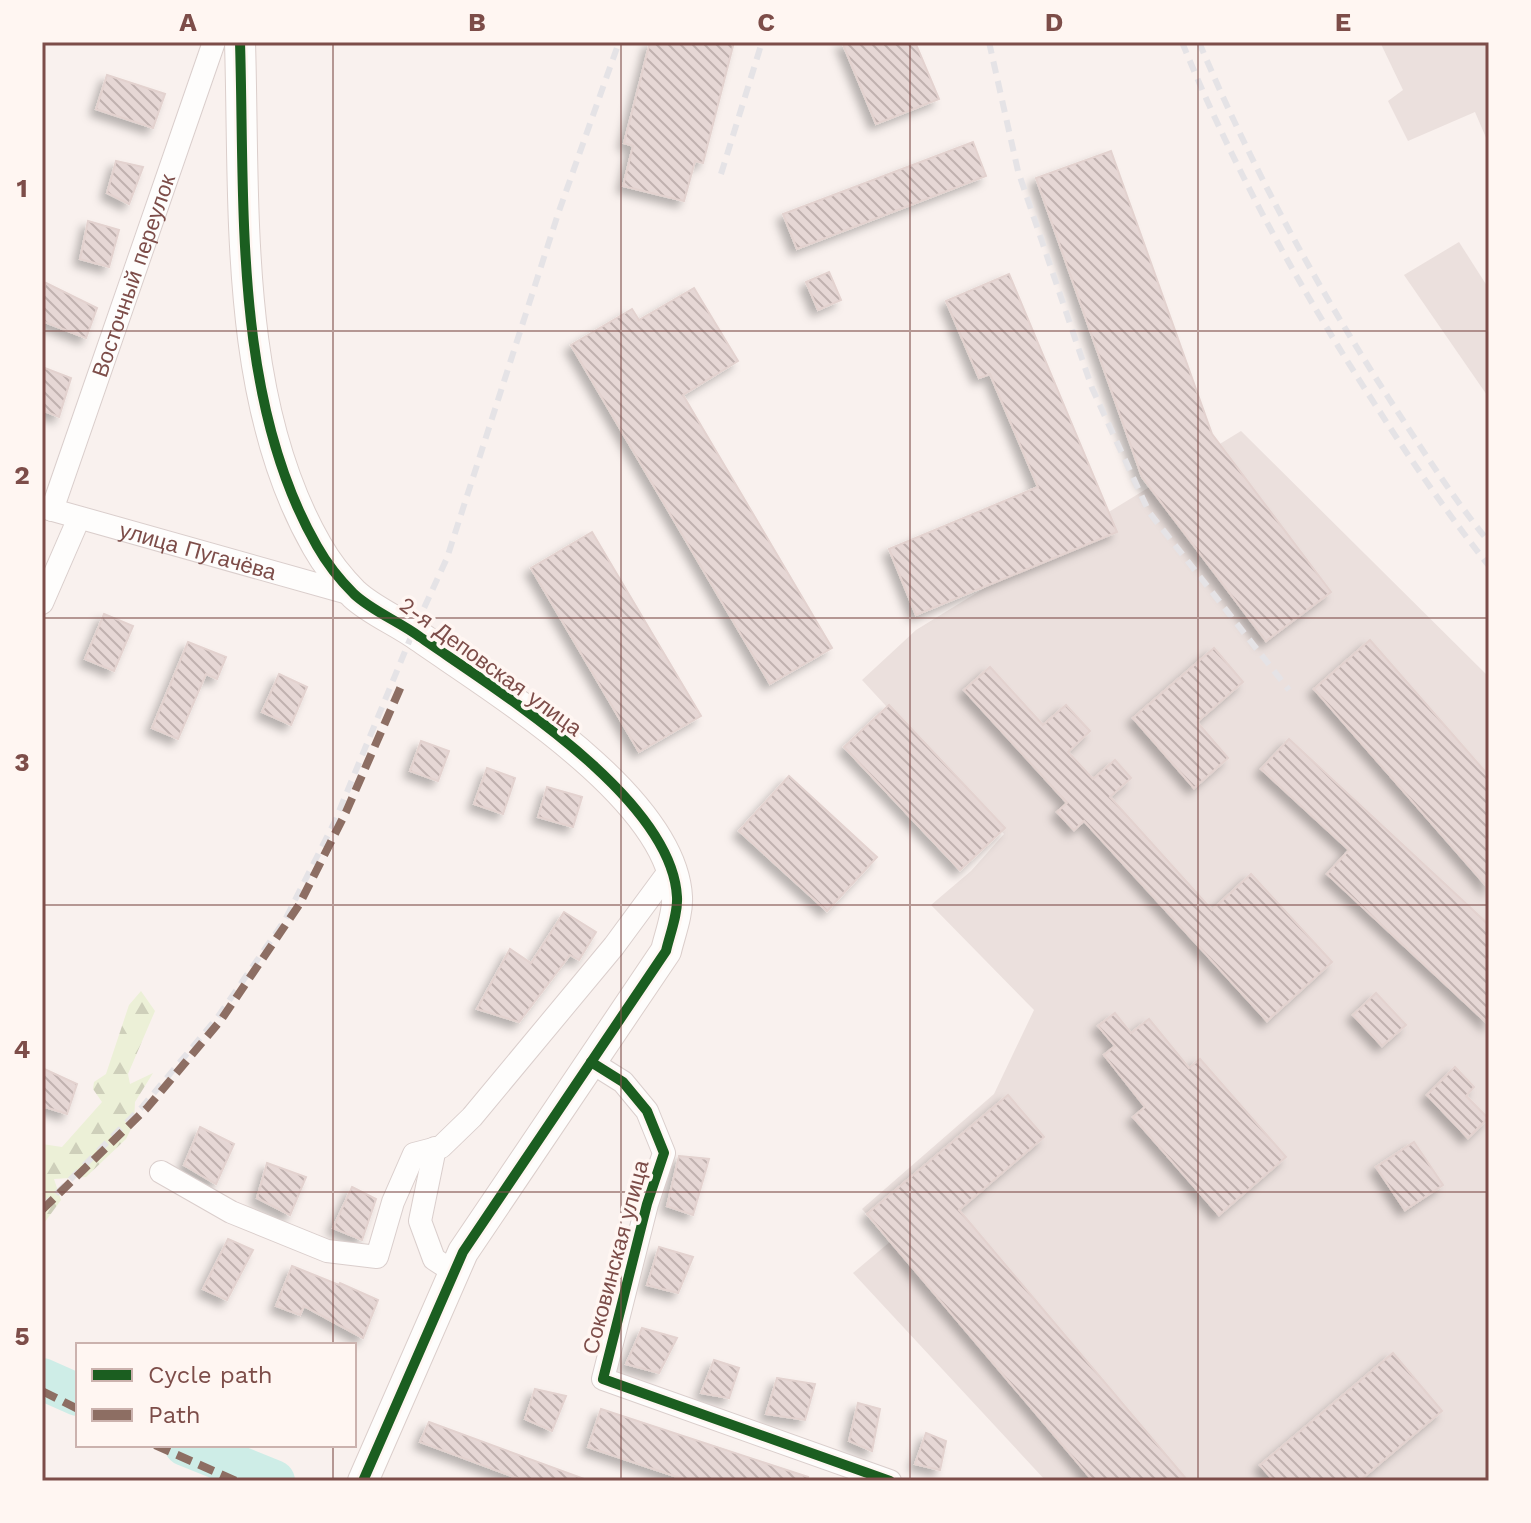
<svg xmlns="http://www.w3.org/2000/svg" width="1531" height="1523" font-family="'Work Sans',sans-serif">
	<defs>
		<pattern id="forest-firs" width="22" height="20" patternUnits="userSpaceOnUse" patternTransform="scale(2)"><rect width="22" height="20" fill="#ecf0d7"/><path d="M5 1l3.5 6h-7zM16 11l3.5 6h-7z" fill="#cecfba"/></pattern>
		<pattern id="building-back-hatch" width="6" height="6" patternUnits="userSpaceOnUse" patternTransform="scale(2)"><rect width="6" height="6" fill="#e6d7d5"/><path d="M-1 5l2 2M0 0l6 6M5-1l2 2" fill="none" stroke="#c0b1af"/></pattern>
		<filter id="shadow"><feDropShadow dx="-6" dy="6" stdDeviation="4" flood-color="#0004"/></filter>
	</defs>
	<rect width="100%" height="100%" fill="#f9f1ee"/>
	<g fill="#ebe0dd">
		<polygon points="1380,42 1489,42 1489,139 1487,140 1475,112 1408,141 1388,101 1403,90"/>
		<polygon points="1459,242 1489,289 1489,398 1404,275"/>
		<polygon points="1241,431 1489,677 1489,1481 1046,1481 853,1273 891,1241 862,1209 994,1094 1034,1010 931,905 971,871 1004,834 862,680 916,630"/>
	</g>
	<polygon fill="url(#forest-firs)" points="141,991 155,1011 128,1074 130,1084 153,1073 135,1102 134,1123 126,1139 86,1177 54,1179 61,1200 42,1226 42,1144 62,1147 102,1102 93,1089 94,1082 106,1074 129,1005"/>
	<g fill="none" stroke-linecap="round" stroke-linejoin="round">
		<g stroke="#ceede7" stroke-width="42">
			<polyline points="42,1379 78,1395"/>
			<polyline points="185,1445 274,1481"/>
		</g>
	</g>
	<g fill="url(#building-back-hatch)" stroke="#e3d2cf" stroke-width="2" filter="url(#shadow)">
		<polygon points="650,42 734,42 703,163 695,161 684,201 623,186 633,146 624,143"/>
		<polygon points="842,42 915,42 939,99 876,124"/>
		<polygon points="107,75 165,94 153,128 96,109"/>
		<polygon points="973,142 986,176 797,249 783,214"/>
		<polygon points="1111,151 1212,434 1331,592 1266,641 1142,477 1036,178"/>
		<polygon points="116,161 143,167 129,204 107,193"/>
		<polygon points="88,221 119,230 109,267 80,259"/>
		<polygon points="829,272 841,300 818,310 806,282"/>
		<polygon points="1009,274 1117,532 916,615 889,549 1038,487 990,374 979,378 946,301"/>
		<polygon points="46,283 97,308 86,338 42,321 42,294"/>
		<polygon points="694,288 738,361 683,395 832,648 770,684 571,345 632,309 639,320"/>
		<polygon points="42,367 71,378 59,417 42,410"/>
		<polygon points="592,532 701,716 639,752 531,568"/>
		<polygon points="104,614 133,626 114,671 85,659"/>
		<polygon points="1370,640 1489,776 1489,889 1314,689"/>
		<polygon points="188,642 226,657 217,679 206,674 178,739 152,728"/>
		<polygon points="1214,648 1243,682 1197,722 1228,758 1194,788 1133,718"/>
		<polygon points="990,667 1043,725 1066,705 1090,731 1068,752 1093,779 1115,760 1131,778 1110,797 1212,910 1251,874 1332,962 1267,1021 1084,821 1074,830 1057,812 1067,803 964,690"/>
		<polygon points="279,674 307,687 291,725 262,712"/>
		<polygon points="889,705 1005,828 960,870 844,747"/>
		<polygon points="1289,739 1489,925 1489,1025 1327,874 1349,850 1261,769"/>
		<polygon points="421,741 449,751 438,781 410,771"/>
		<polygon points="487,768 515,778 503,814 474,804"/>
		<polygon points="789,776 877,857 827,911 739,831"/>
		<polygon points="547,787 582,797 573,827 538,817"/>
		<polygon points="564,912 596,932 579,960 570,955 519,1022 477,1009 510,949 531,963"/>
		<polygon points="1376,993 1406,1025 1382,1046 1353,1015"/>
		<polygon points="1115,1013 1131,1033 1149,1019 1189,1068 1200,1059 1286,1157 1219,1215 1133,1117 1145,1107 1104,1055 1115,1046 1098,1026"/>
		<polygon points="1455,1067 1474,1087 1466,1096 1488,1118 1468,1138 1427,1095"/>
		<polygon points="42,1068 77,1084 67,1114 42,1106"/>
		<polygon points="1008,1095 1044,1137 959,1210 1188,1481 1093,1481 867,1214"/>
		<polygon points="200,1127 234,1144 216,1184 184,1165"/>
		<polygon points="1414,1142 1443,1185 1405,1210 1376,1167"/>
		<polygon points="679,1156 709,1159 693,1215 667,1206"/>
		<polygon points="267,1163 306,1177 290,1215 257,1198"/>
		<polygon points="352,1187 376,1199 362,1240 333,1228"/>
		<polygon points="228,1239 253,1250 227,1300 203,1289"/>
		<polygon points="659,1247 693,1257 678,1293 647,1285"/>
		<polygon points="292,1266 339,1285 340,1283 378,1300 363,1338 304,1306 300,1315 276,1306"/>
		<polygon points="642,1328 677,1338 659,1373 626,1364"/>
		<polygon points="1393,1353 1442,1411 1359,1481 1274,1481 1260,1465"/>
		<polygon points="714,1360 739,1368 729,1398 701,1393"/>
		<polygon points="777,1378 815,1384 805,1420 766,1414"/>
		<polygon points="535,1389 566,1396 552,1431 525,1419"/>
		<polygon points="858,1403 880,1409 872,1451 849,1441"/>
		<polygon points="601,1409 808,1477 807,1481 689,1481 588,1447"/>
		<polygon points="429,1422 584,1479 584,1481 525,1481 420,1442"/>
		<polygon points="926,1433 946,1441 940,1470 915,1464"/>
	</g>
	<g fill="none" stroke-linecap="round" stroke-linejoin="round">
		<g stroke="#dacecc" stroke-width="24">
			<g id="street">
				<path id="s1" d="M 42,507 L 355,595"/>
				<path id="s2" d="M 52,510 L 214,42"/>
				<polyline points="42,603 79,518"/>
				<polyline points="591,1062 623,1082 647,1111 664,1153 647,1204 603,1379 890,1481"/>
				<polyline points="435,1148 420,1221 434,1259 454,1272"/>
				<polyline points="161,1172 231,1212 327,1251 377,1257 393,1202 414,1154 441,1147 472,1117 614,946 670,870"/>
			</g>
		</g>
		<g stroke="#dbcecb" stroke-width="32">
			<path id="secondary" d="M 240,42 C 245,205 233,400 317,546 C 326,562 341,581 354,594 C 372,611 400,622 420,637 C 496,690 672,797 677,897 C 678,914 670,934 666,951 L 463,1252 L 363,1481"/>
		</g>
		<use href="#street" stroke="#fefdfc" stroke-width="22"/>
		<use href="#secondary" stroke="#fefdfc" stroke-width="30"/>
		<g stroke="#e5e3e6" stroke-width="6" stroke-dasharray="12 8" stroke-linecap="butt">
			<polyline points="989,42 1018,171 1092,388 1149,512 1289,690"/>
			<path d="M 1182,42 C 1235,172 1303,295 1380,412 C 1414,465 1450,517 1489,566"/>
			<path d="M 1199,42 C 1252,168 1314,282 1388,397 C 1420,446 1452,497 1489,542"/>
			<polyline points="721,174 762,42"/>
			<polyline points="42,1208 143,1106 217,1018 285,920 335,821 413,632 447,558 558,214 619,42"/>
		</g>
		<g stroke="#8d6e63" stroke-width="8" stroke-dasharray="16 8" stroke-linecap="butt">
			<polyline points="42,1210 147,1108 221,1020 299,905 346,812 402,684"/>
			<polyline points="42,1391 78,1409"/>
			<polyline points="155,1445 236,1481"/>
		</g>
		<g stroke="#fff6f2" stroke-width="15">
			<g id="cycleway">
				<path d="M 240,42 C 245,205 233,400 317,546 C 326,562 341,581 354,594 C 372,611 400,622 420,637 C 496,690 672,797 677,897 C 678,914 670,934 666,951 L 463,1252 L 363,1481"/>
				<polyline points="591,1062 623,1082 647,1111 664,1153 647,1204 603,1379 890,1481"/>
			</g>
		</g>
		<use href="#cycleway" stroke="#1b5e20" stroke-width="10"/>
	</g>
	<path fill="none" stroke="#7d4d49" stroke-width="2" stroke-opacity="0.55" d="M 333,42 L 333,1345M 621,42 L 621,1481M 910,42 L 910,1481M 1198,42 L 1198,1481M 42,331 L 1489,331M 42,618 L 1489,618M 42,905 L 1489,905M 42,1192 L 1489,1192M 333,1445 L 333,1481"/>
	<g text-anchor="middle" stroke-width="7" stroke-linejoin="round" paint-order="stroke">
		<g font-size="22" fill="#7d4d49" stroke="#fff6f2">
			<text dy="8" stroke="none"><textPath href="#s2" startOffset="248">Восточный переулок</textPath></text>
			<text dy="8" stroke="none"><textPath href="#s1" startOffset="162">улица Пугачёва</textPath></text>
			<text transform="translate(491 666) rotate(36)" y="8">2-я Деповская улица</text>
			<text transform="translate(615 1257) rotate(-75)" y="8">Соковинская улица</text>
		</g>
	</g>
	<rect width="1531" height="1523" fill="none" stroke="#fff6f2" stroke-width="88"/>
	<rect x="76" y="1343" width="280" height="104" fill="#fff6f2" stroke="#cbb2ae" stroke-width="2"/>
	<rect x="92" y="1369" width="40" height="12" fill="#1b5e20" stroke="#cbb2ae" stroke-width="2"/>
	<text x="148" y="1383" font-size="24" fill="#7d4d49">Cycle path</text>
	<rect x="92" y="1409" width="40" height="12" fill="#8d6e63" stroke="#cbb2ae" stroke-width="2"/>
	<text x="148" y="1423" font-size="24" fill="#7d4d49">Path</text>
	<rect x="44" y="44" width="1443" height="1435" fill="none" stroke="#7d4d49" stroke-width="3"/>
	<g font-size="26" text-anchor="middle" font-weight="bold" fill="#7d4d49">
		<text x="188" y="31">A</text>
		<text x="477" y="31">B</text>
		<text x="766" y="31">C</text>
		<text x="1054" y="31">D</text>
		<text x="1343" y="31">E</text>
		<text x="22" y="197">1</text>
		<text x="22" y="484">2</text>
		<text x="22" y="771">3</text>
		<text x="22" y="1058">4</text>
		<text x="22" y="1345">5</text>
	</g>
</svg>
